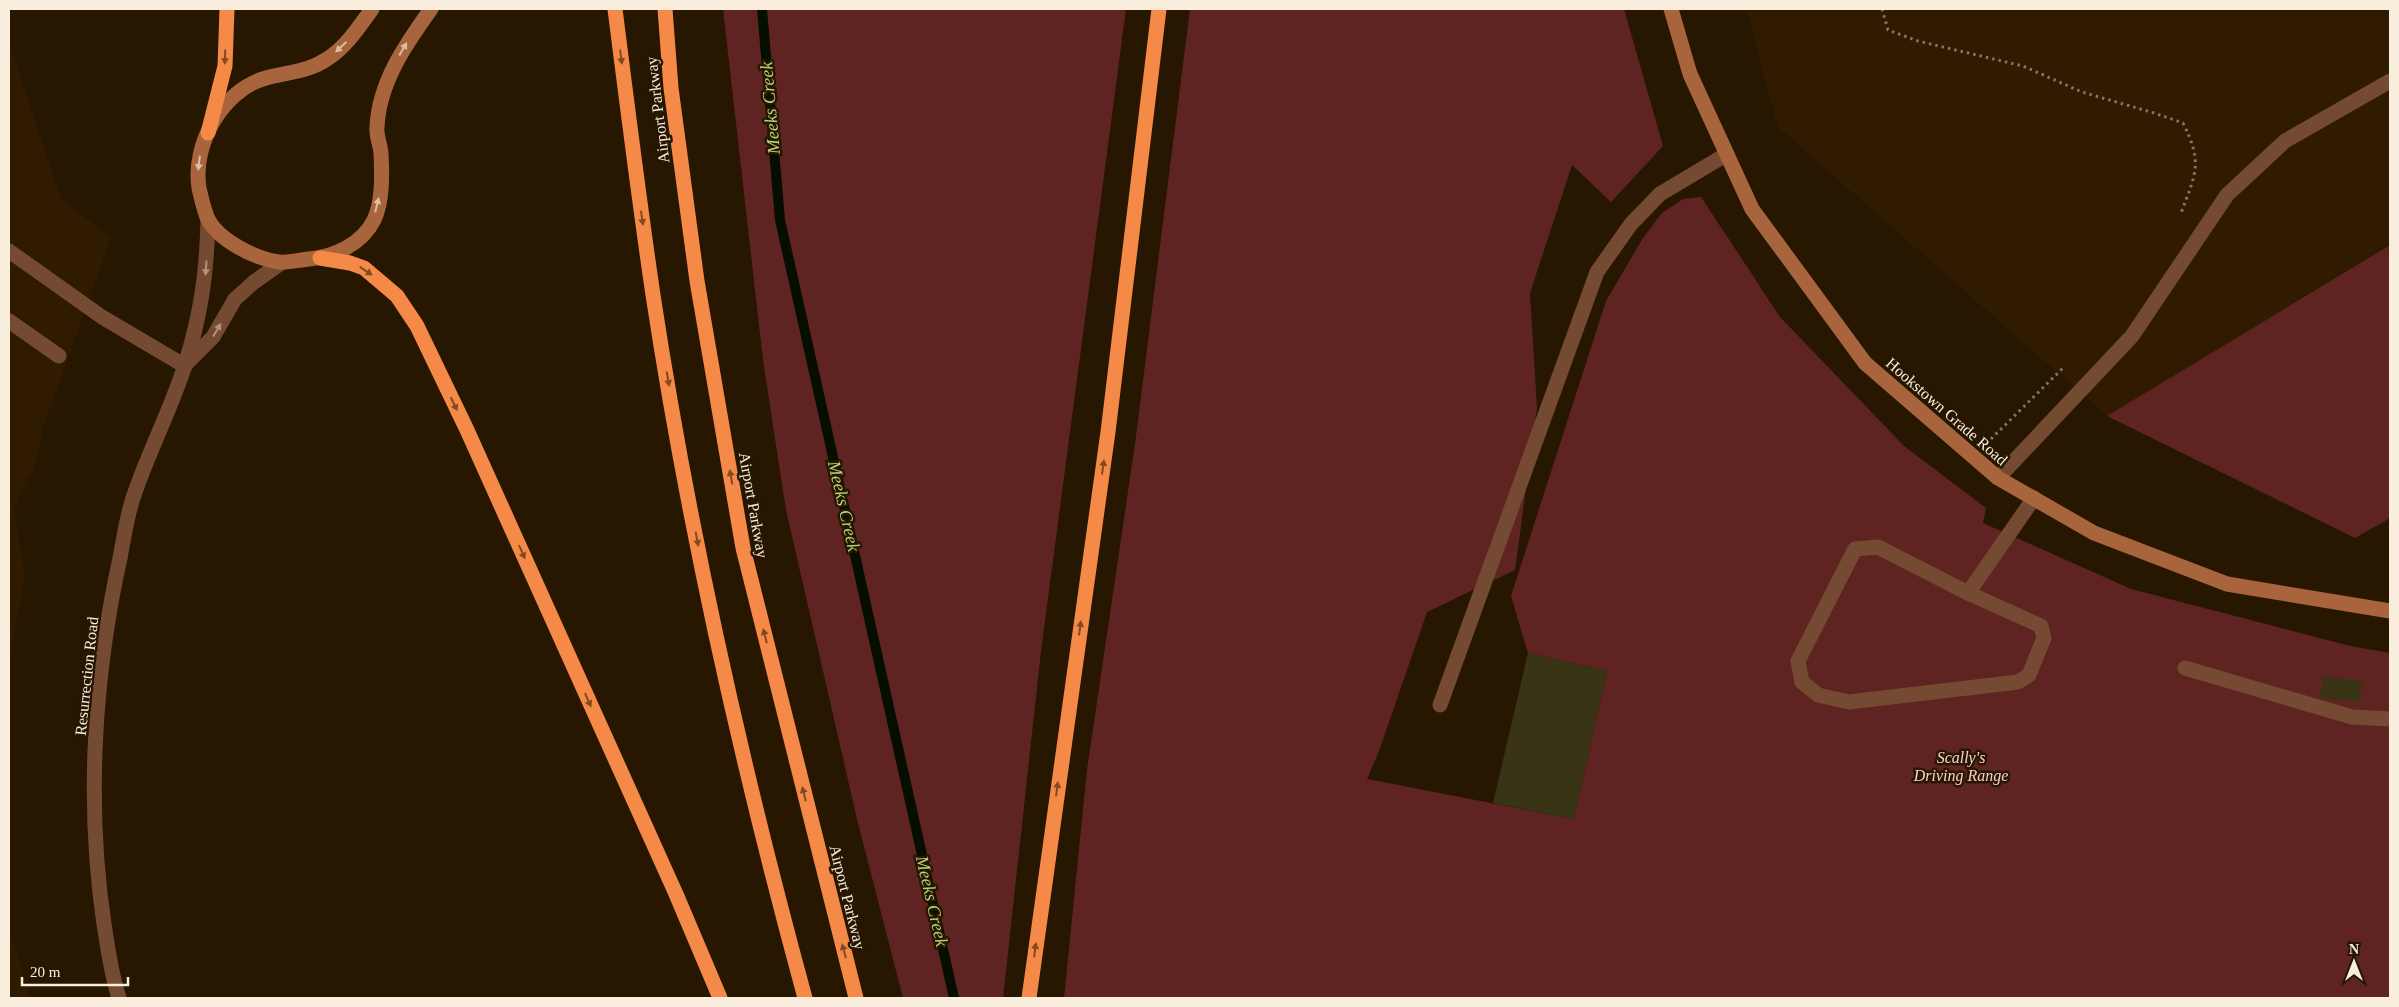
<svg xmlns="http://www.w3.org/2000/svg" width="2399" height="1007" font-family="'Times New Roman',serif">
	<rect width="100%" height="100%" fill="#271700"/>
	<g fill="#301b00">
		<polygon points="1746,9 2390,9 2390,245 2107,416 1778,127"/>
		<polygon points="9,43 61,199 111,237 43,428 35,468 23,487 14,507 25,576 9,661"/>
		<polygon points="9,929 30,998 9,998"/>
	</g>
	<g fill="#5f2422">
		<polygon points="723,9 1126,9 1041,651 1003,998 903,998 857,819 786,510 763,360"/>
		<polygon points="1190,9 1624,9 1663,146 1611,202 1572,165 1530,293 1537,408 1515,570 1427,612 1379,751 1367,779 1574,819 1607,671 1528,653 1511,596 1606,301 1643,238 1662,213 1683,199 1701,197 1780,317 1904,446 1986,508 1983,523 2131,589 2350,646 2390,653 2390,998 1064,998 1087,770 1135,444"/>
		<polygon points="2390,245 2390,518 2355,538 2107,416"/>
	</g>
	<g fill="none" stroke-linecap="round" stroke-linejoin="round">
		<polyline stroke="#060e00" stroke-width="10" points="762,9 780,220 954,998"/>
	</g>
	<g fill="#3a3416">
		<polygon points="1528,653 1607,671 1574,819 1493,803"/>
		<polygon points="2323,676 2362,681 2360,702 2320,698"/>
	</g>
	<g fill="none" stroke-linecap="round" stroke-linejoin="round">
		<g stroke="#837562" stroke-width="3" stroke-dasharray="2.5 4" stroke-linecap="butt">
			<path d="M 1882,9 L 1888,30 L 1918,41 L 2023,66 L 2082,92 L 2154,113 L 2183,123 C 2203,163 2196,173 2181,213"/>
			<polyline points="1991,439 2063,368"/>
		</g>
		<g stroke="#754a32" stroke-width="15">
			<polyline points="9,251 102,317 185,366"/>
			<polyline points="9,321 59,356"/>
			<polyline points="1998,478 2132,336 2227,195 2285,141 2390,81"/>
			<polygon points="1878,547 1968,593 2041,626 2044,638 2029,675 2018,682 1849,702 1818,695 1802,682 1798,661 1855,549"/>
			<polyline points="1968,593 2034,498"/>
			<polyline points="2185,668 2352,717 2390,719"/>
			<polyline points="1440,705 1597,272 1631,224 1660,194 1727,154"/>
		</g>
		<g stroke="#754a32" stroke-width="15">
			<polyline points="187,363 213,337 235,299 254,282 281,263"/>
			<path d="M 119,998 C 111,974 108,949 104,924 C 86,803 94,676 120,558 C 124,537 127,515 134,495 C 149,451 171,409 185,365 C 201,315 207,271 208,219"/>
		</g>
		<g stroke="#a8643c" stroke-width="15">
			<path d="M 372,9 C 359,27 346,47 327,59 C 308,72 287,72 266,78 C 222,90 192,145 199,188 C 201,197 204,209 207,217 C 217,240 256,259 279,262 C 288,263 299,260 309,259 C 334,257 362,244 374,220 C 383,201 382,173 381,153 C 380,144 376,135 377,127 C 379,82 406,44 431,9"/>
			<polyline points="1671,9 1690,74 1752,209 1865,363 1998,478 2094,533 2227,584 2390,611"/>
		</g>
		<g stroke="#f48948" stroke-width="15">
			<path d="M 615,9 C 627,104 639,200 653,295 C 689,532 742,767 805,998"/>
			<polyline points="665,9 671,88 697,281 743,548 856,998"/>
			<polyline points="208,133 225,66 227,9"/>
			<polyline points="320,258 350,263 364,268 397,296 417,326 467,430 676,894 720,998"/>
			<polyline points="1029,998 1108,432 1159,9"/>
		</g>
	</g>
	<defs><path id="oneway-solid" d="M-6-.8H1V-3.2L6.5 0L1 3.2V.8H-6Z" transform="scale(1.25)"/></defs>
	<g fill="#ddbda5">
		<use href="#oneway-solid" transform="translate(341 47) rotate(137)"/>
		<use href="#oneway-solid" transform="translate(403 49) rotate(-60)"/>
		<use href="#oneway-solid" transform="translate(199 163) rotate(97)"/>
		<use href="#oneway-solid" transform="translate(377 205) rotate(-76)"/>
	</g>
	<g fill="#834a20">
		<use href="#oneway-solid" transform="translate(225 57) rotate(92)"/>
		<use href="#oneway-solid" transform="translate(621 57) rotate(83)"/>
		<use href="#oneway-solid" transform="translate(642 218) rotate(82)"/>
		<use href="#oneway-solid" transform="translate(366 271) rotate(33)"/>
		<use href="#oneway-solid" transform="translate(668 379) rotate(80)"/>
		<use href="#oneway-solid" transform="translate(454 404) rotate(65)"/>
		<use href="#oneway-solid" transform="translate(1103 467) rotate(-82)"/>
		<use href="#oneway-solid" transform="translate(731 477) rotate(-100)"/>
		<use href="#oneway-solid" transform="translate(697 539) rotate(79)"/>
		<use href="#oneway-solid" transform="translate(522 552) rotate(66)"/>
		<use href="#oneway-solid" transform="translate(1080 628) rotate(-82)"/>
		<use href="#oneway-solid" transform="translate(765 636) rotate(-104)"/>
		<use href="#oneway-solid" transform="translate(588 700) rotate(66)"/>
		<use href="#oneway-solid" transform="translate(1057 789) rotate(-82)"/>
		<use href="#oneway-solid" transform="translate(804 794) rotate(-104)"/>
		<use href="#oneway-solid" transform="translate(1035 950) rotate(-83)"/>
		<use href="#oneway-solid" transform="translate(844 951) rotate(-105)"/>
	</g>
	<g fill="#b0937f">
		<use href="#oneway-solid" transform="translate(206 268) rotate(94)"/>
		<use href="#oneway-solid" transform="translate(217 330) rotate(-59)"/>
	</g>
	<g text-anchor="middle" stroke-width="5" stroke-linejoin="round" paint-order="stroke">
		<g font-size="16" fill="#f9edde" stroke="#271700">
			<text transform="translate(657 110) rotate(-97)" y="6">Airport Parkway</text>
			<text transform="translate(1947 411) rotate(41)" y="6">Hookstown Grade Road</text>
			<text transform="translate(754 505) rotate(80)" y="6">Airport Parkway</text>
			<text transform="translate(86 676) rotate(-84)" y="6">Resurrection Road</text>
			<text transform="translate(848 897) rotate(76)" y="6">Airport Parkway</text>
		</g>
		<g font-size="16" font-style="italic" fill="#facfcb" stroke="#271700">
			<text x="1961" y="763">Scally's<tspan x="1961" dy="18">Driving Range</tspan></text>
		</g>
		<g font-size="18" font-style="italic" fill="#b5d479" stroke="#271700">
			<text transform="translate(770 108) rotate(-95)" y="6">Meeks Creek</text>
			<text transform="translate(844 506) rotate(77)" y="6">Meeks Creek</text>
			<text transform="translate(932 901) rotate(77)" y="6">Meeks Creek</text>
		</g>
	</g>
	<rect width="2399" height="1007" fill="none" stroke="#f9edde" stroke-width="20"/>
	<g transform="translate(2354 962)" stroke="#271700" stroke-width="4" paint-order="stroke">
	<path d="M0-4L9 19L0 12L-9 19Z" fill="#f9edde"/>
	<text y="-8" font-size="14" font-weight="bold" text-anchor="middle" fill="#f9edde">N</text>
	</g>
	<path d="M22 977v8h106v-8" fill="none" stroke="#f9edde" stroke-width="2.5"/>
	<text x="30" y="977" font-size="15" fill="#f9edde" stroke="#271700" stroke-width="4" paint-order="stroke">20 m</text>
</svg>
